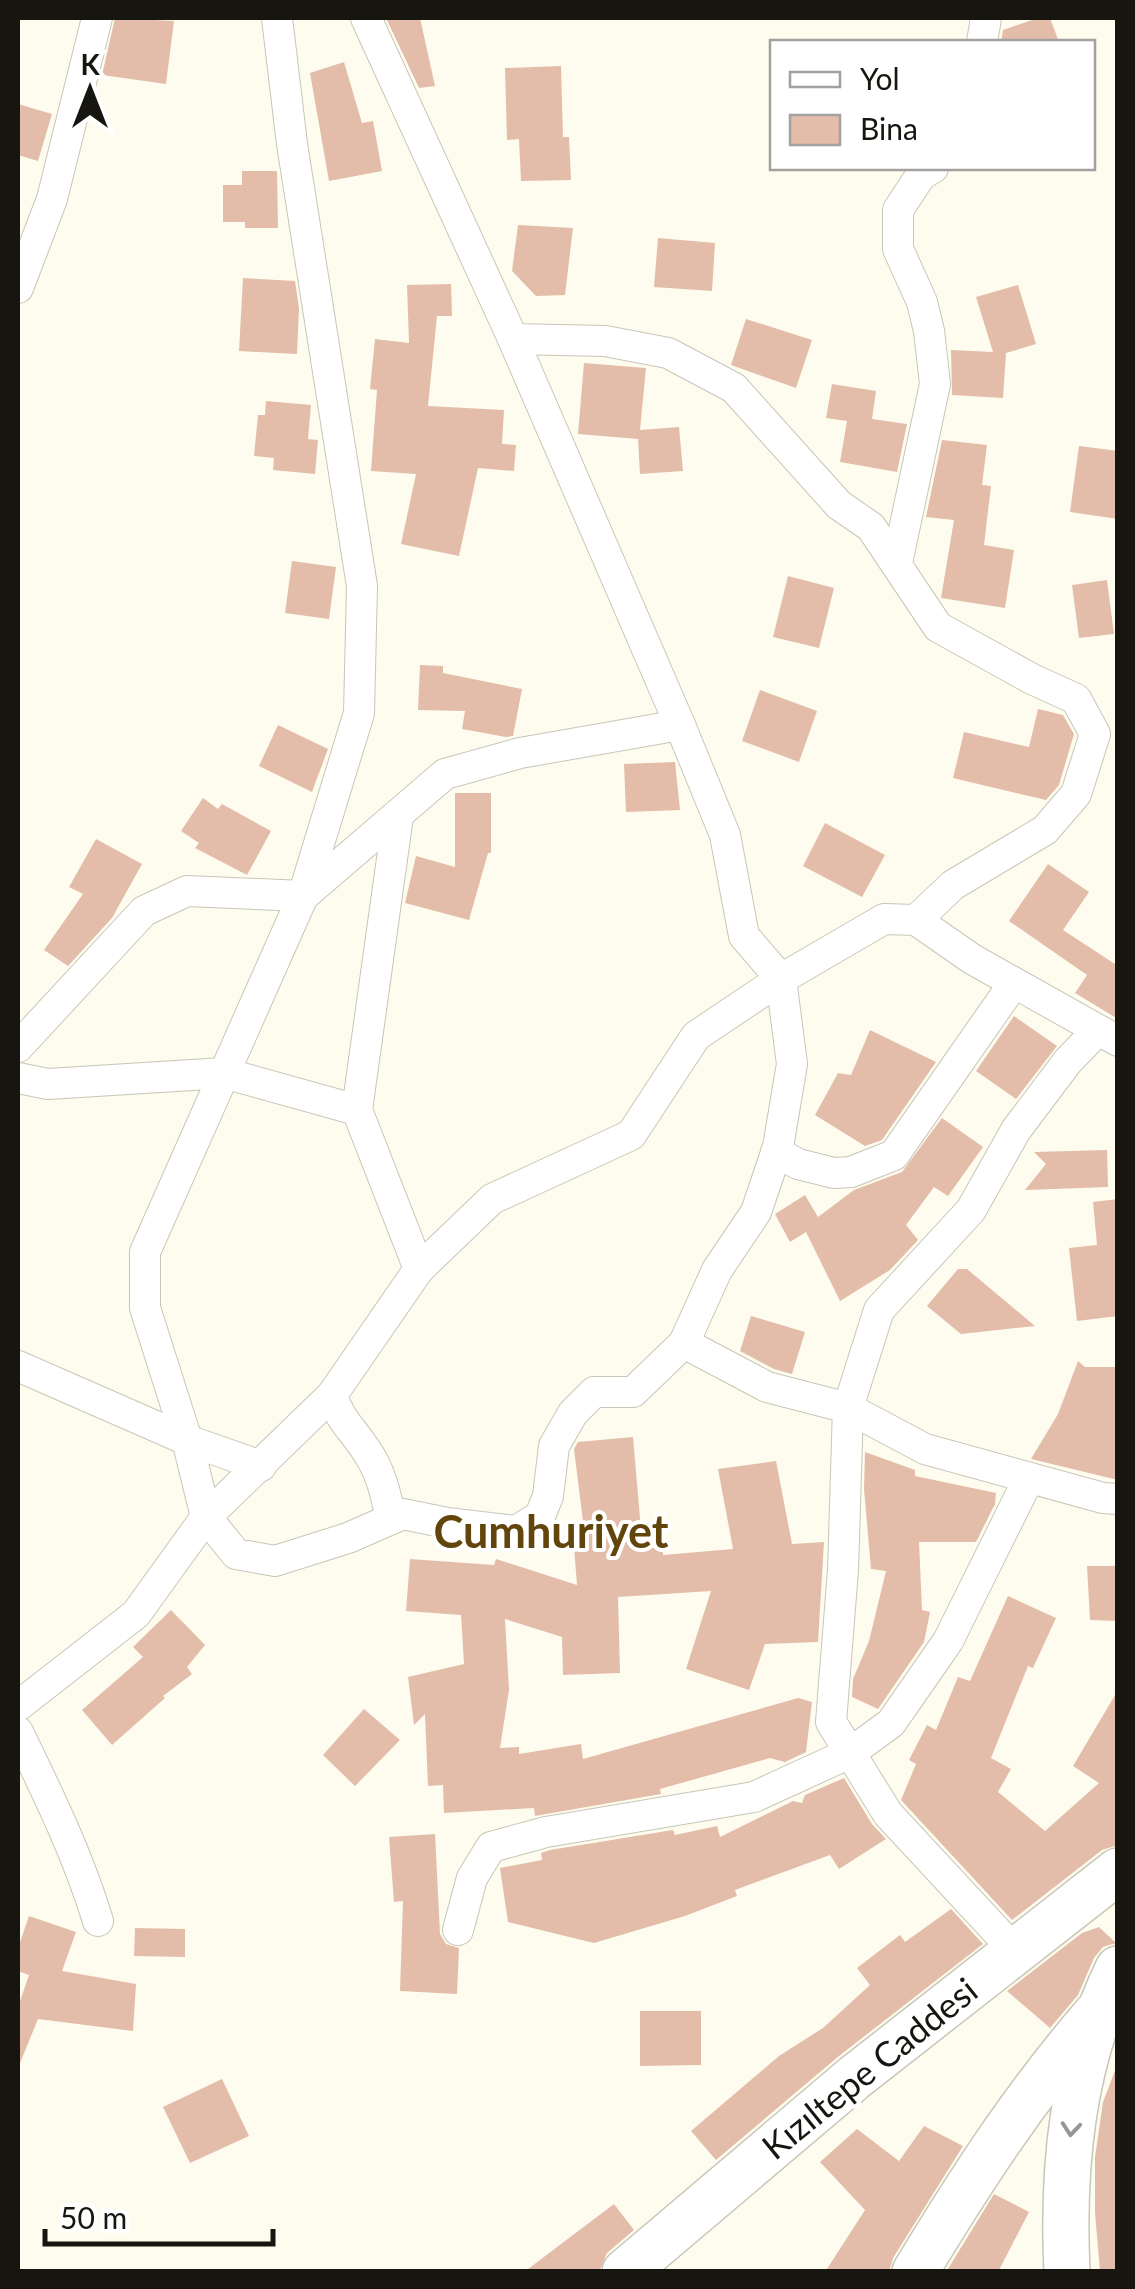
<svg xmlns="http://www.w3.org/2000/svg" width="1135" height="2289" font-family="Lato,sans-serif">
	<rect width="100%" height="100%" fill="#fefcee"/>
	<g fill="#e3bdaa">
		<polygon points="115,18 174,21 166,84 102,75"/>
		<polygon points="386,18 420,18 435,86 419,88"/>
		<polygon points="1038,18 1050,18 1059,42 1001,42 1003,30"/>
		<polygon points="344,62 362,123 373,121 382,171 329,181 310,73"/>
		<polygon points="561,66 563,137 569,137 571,180 521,181 519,139 507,140 505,68"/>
		<polygon points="18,104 52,114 38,161 18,155"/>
		<polygon points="242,171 277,171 278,228 245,228 245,222 223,222 223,185 242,185"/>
		<polygon points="518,225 573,228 565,295 536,296 512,271"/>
		<polygon points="658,238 715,243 712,291 654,287"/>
		<polygon points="243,278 295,281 299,308 297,354 239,351"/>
		<polygon points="451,284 452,316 437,316 428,406 504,410 502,444 516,445 514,471 478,468 459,556 401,544 416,474 371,471 377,390 370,389 375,339 409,343 407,285"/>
		<polygon points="1018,285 1036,344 1006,353 1003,398 952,395 951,350 993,352 976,297"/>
		<polygon points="746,319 812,340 796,388 731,365"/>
		<polygon points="584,363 646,368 640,430 679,427 683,471 640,474 638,439 578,434"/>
		<polygon points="832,384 876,391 872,419 907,424 897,472 840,462 847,421 826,418"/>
		<polygon points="266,401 311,405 308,439 318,440 315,474 273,470 274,458 254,456 258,415 265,415"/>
		<polygon points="942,440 987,445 982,485 991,486 984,545 1014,550 1005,608 941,598 954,520 926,517"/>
		<polygon points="1079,446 1118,451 1118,519 1070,512"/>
		<polygon points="292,561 336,567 329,619 285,613"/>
		<polygon points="788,576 834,588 819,648 773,637"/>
		<polygon points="1107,580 1114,634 1079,638 1072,585"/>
		<polygon points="420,665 443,666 443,673 522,689 513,736 506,737 462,729 465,711 418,710"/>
		<polygon points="760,690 817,711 799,762 742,741"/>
		<polygon points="1038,709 1063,715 1074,734 1059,785 1046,800 953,778 964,732 1029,747"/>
		<polygon points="278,725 328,749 312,792 259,766"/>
		<polygon points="675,762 680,810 626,812 624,764"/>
		<polygon points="455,793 491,793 491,853 488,853 469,920 405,903 416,856 455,867"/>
		<polygon points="203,798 218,809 222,804 271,831 247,875 195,848 199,843 181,831"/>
		<polygon points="825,823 885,855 862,897 803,866"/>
		<polygon points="96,839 142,864 112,918 68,966 44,950 83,894 69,887"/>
		<polygon points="1048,864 1089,892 1063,930 1118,966 1118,1019 1075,993 1087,975 1009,921"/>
		<polygon points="1014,1016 1057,1046 1016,1099 976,1071"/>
		<polygon points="870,1030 936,1062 882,1140 865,1146 815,1115 838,1073 851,1075"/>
		<polygon points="942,1118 983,1147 948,1196 934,1187 906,1225 918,1240 890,1270 840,1301 806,1232 790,1242 775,1214 805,1195 818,1217 854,1190 902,1172"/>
		<polygon points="1107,1150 1108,1187 1025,1190 1046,1164 1034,1152"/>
		<polygon points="1118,1199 1118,1316 1077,1321 1069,1248 1097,1245 1093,1202"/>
		<polygon points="958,1269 967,1269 1035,1326 961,1334 927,1306"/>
		<polygon points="751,1316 805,1332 792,1374 774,1369 740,1351"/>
		<polygon points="1078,1361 1085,1367 1118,1367 1118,1480 1031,1459 1058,1414"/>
		<polygon points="633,1437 642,1541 662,1540 663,1555 733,1549 718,1469 776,1461 792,1544 824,1542 818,1642 765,1644 749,1690 686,1669 711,1591 618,1597 620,1673 563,1675 562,1637 505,1619 509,1690 500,1748 519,1747 519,1754 581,1744 583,1759 798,1698 812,1702 806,1752 785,1762 770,1758 660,1789 661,1794 535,1816 534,1808 444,1813 443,1785 428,1786 425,1714 414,1725 408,1677 464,1664 461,1615 406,1611 410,1559 494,1565 496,1559 577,1585 574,1547 586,1546 574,1449 578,1442"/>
		<polygon points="865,1452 915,1470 915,1476 996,1493 995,1504 976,1542 919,1542 922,1610 930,1612 924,1642 878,1709 852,1697 853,1679 869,1641 886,1571 871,1569 864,1489"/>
		<polygon points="1087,1566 1118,1566 1118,1621 1090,1620"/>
		<polygon points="1008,1596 1056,1618 1033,1668 1028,1666 991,1758 1011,1769 998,1792 1045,1831 1099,1783 1073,1766 1118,1690 1118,1845 1102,1850 1012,1920 901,1800 916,1764 909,1760 927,1725 936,1730 958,1677 970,1681"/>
		<polygon points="171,1610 205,1645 187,1667 192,1674 163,1696 165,1698 112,1745 82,1710 143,1657 133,1647"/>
		<polygon points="364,1709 400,1740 355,1786 323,1755"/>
		<polygon points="844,1778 872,1824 886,1839 839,1869 830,1855 735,1890 737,1896 685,1916 594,1943 508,1922 500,1868 542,1860 541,1853 550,1850 673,1830 675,1835 717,1826 720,1837 793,1801 802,1803 805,1795"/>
		<polygon points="435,1834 440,1934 446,1944 459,1948 457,1994 400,1991 403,1901 394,1902 389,1837"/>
		<polygon points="951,1909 983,1944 839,2056 716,2160 691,2131 779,2056 823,2028 870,1985 857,1968 900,1935 905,1942"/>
		<polygon points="29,1916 76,1932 62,1971 136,1984 133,2031 38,2019 18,2068 18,2007 29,1975 18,1971 18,1948"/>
		<polygon points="1099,1927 1116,1943 1103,1947 1094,1958 1078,1995 1050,2028 1007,1991 1082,1933"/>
		<polygon points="135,1928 185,1929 185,1957 134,1956"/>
		<polygon points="640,2011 701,2011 701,2065 640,2066"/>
		<polygon points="1116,2068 1118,2271 1100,2271 1095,2213 1095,2157 1103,2102"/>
		<polygon points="222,2079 249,2136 190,2163 163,2107"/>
		<polygon points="924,2126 963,2146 893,2258 889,2272 825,2272 865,2210 820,2162 857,2129 899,2161"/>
		<polygon points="994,2194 1029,2212 998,2272 946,2272"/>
		<polygon points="614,2204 634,2230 607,2253 599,2272 524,2272"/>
	</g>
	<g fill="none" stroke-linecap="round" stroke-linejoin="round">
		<g stroke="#c8c6b8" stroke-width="32">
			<g id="street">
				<polyline points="277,18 292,144 362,586 359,713 303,896 145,1252 145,1308 187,1440 206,1517 236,1554 275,1561 348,1538 403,1514 447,1523 516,1531 540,1516 548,1496 554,1446 573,1413 594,1392 633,1392 684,1343 717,1270 756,1212 778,1147 792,1064 781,979 744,936 725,835 680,725 513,339 366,18"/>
				<polyline points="982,42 986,18"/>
				<polyline points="18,288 52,199 97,18"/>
				<polyline points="513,339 605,341 668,353 734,388 839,505 871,527 938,627 1032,679 1076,699 1095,734 1076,794 1045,830 953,885 916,920"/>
				<polyline points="897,563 935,384 929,331 922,302 898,249 898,210 921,175 933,168"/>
				<polyline points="398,816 357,1110 419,1269"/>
				<polyline points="18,1047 144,911 187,891 303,896 445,774 520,753 680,725"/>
				<polyline points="18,1078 48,1084 224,1073 357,1110"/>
				<polyline points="776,1152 798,1164 834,1173 851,1172 894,1155 1014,983"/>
				<polyline points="684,1343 767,1387 848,1408 925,1449 1103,1498 1118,1499"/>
				<polyline points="18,1366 187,1440 261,1466"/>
				<path d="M 332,1395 C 339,1419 353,1430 366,1450 C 381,1471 386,1495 391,1519"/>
				<polyline points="18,1706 136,1614 206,1517 332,1395 419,1269 492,1199 631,1135 696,1036 781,979 884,919 916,920 972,959 1118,1041"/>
				<path d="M 18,1732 C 48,1794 78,1855 98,1921"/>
				<polyline points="458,1930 472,1878 491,1847 546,1832 754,1797 850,1753 891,1723 948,1641 1029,1478"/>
				<polyline points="1017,1953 888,1814 831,1722 843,1570 848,1408 879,1310 971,1210 1016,1130 1068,1061 1098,1030"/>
			</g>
		</g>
		<g stroke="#c8c6b8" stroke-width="48">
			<g id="secondary">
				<polyline points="625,2272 855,2077 1118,1871"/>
				<path d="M 915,2272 C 972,2178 1025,2096 1097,2013"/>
				<path d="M 1067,2272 C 1062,2167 1072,2064 1118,1969"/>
			</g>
		</g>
		<use href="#street" stroke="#fff" stroke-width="30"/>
		<use href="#secondary" stroke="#fff" stroke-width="45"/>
	</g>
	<defs><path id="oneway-chevron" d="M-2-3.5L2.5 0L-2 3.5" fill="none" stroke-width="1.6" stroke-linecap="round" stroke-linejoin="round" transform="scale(2.5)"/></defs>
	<use stroke="#969693" href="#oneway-chevron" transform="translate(1071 2129) rotate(95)"/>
	<g text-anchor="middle" stroke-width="8" stroke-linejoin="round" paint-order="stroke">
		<g font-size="35" fill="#161510" stroke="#fff">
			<text transform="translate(870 2069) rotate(-39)" y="12">Kızıltepe Caddesi</text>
		</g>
		<g font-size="45" font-weight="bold" fill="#62450b" stroke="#fff">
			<text x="551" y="1548">Cumhuriyet</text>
		</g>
	</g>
	<rect width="1135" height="2289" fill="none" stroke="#161510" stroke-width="40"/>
	<rect x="770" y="40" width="325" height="130" fill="#ffffff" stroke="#a2a19f" stroke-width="2.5"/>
	<rect x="790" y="72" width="50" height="15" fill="#ffffff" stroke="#a2a19f" stroke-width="2.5"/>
	<text x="860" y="90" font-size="30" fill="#161510">Yol</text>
	<rect x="790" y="115" width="50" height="30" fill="#e3bdaa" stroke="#a2a19f" stroke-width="2.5"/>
	<text x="860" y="140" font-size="30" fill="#161510">Bina</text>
	<g transform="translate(90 90)" stroke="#ffffff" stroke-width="8" paint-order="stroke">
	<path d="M0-8L18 38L0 25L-18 38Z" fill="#161510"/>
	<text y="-15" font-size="28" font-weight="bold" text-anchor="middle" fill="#161510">K</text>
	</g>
	<path d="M45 2229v15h228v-15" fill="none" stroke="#161510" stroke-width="5"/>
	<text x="60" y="2229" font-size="30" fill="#161510" stroke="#ffffff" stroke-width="8" paint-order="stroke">50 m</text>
</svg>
